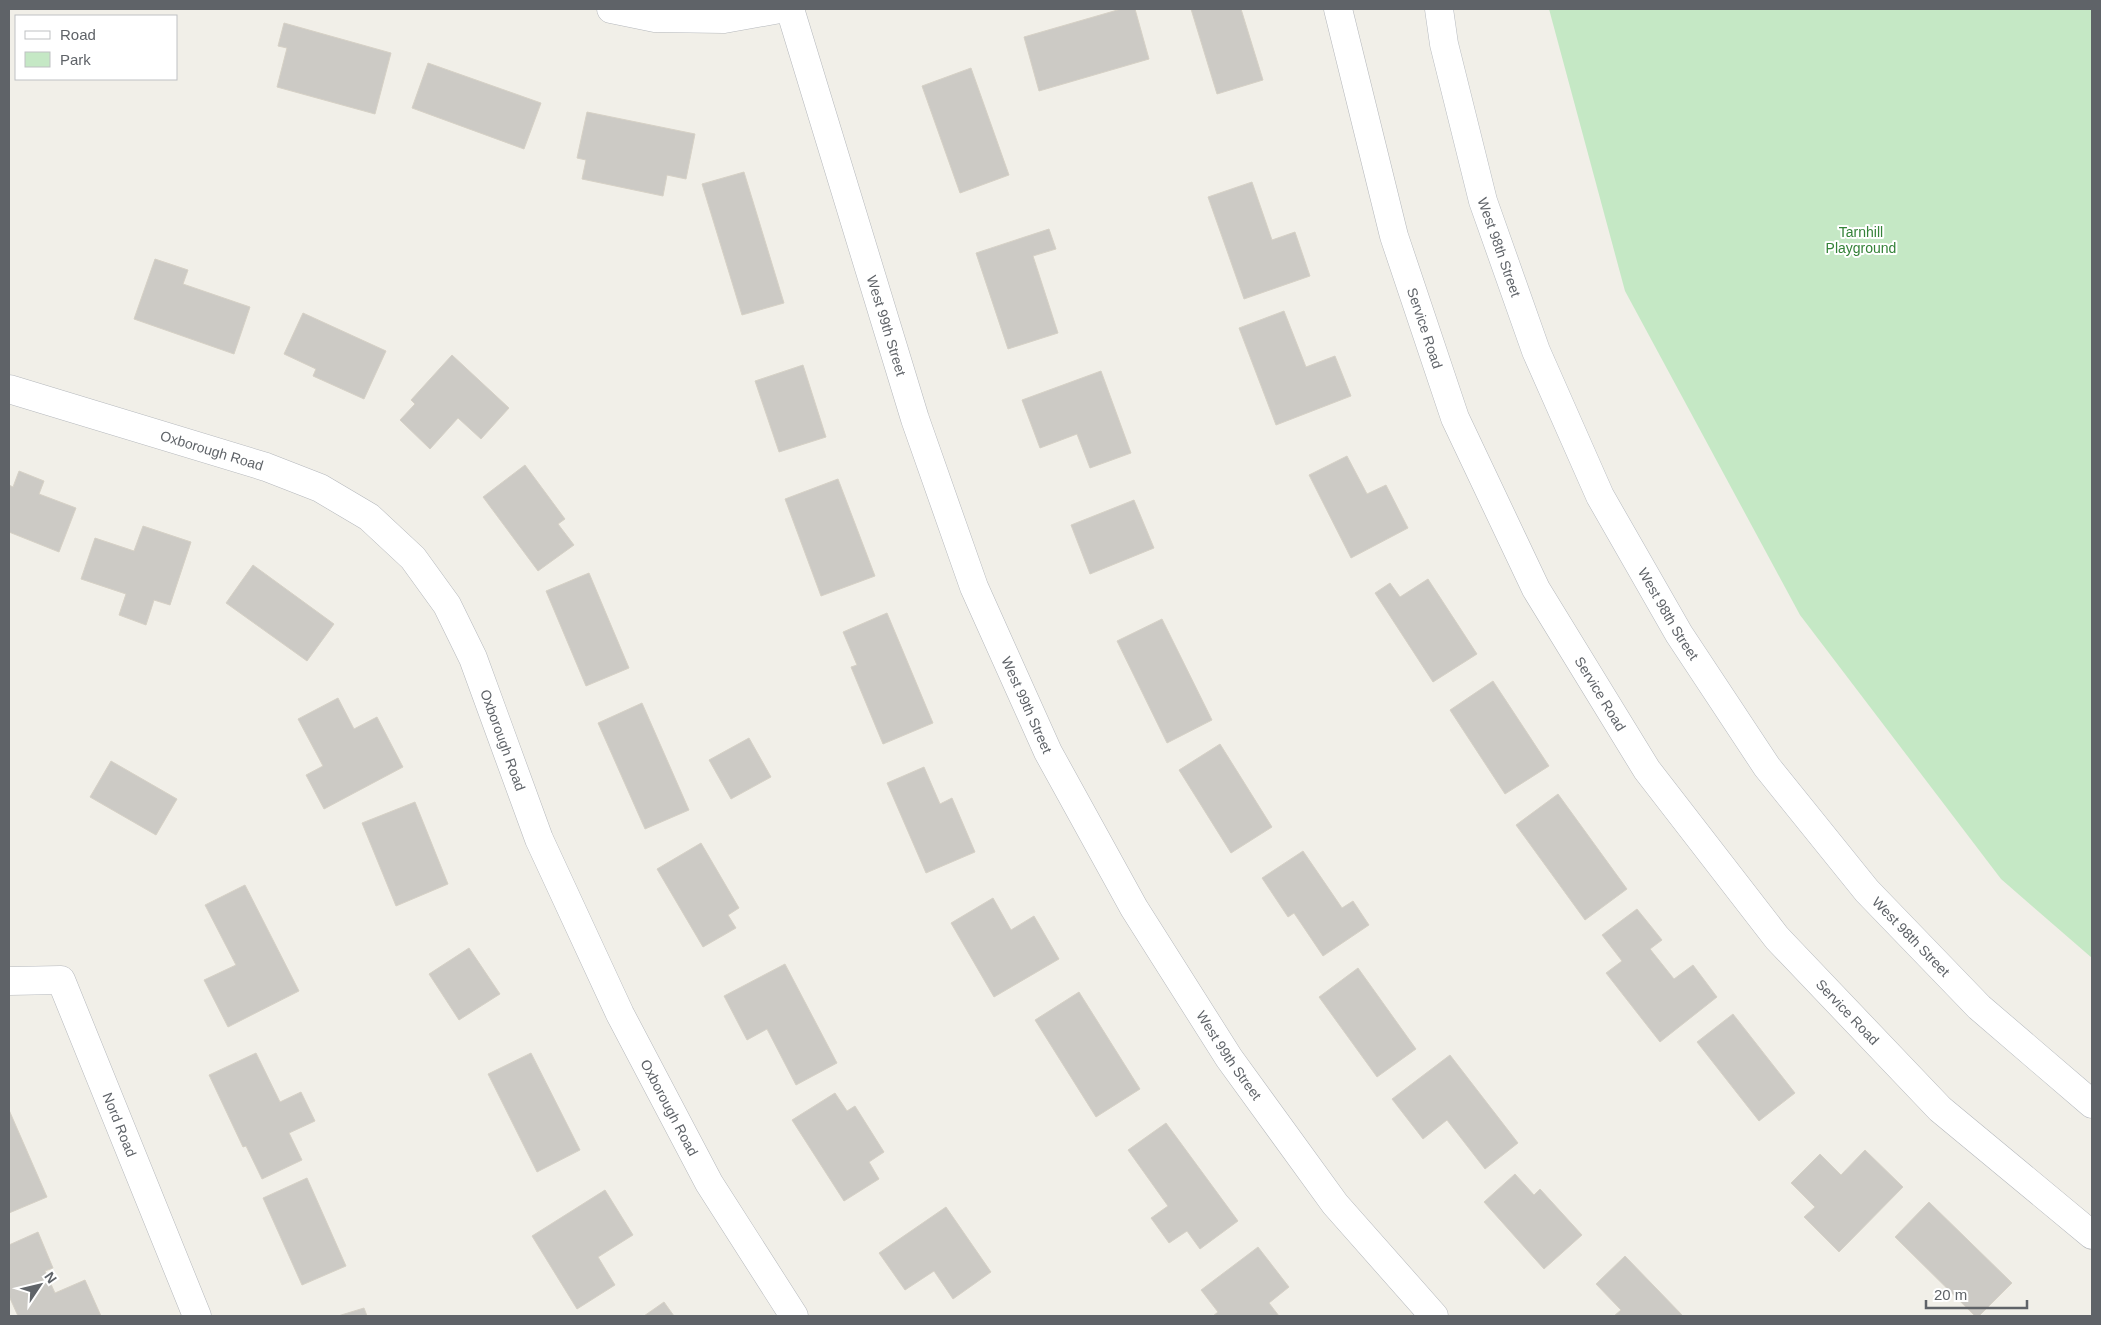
<svg xmlns="http://www.w3.org/2000/svg" width="2101" height="1325" font-family="Helvetica,sans-serif">
	<rect width="100%" height="100%" fill="#f1efe8"/>
	<polygon fill="#c5e8c5" points="1549,9 2092,9 2092,958 2001,879 1800,615 1625,291"/>
	<g fill="#cccac5" stroke="#d6d1c6">
		<polygon points="1121,9 1135,9 1149,59 1039,91 1024,37"/>
		<polygon points="1191,9 1241,9 1263,80 1217,94"/>
		<polygon points="284,23 391,53 375,114 277,87 287,48 278,46"/>
		<polygon points="428,63 541,103 524,149 412,108"/>
		<polygon points="971,68 1009,175 960,193 922,86"/>
		<polygon points="587,112 695,134 686,179 667,175 663,196 582,179 586,160 577,158"/>
		<polygon points="744,172 784,303 742,315 702,184"/>
		<polygon points="1252,182 1272,240 1295,232 1310,276 1244,299 1208,197"/>
		<polygon points="1049,229 1056,249 1033,256 1058,333 1008,349 976,253"/>
		<polygon points="155,259 188,270 183,284 250,307 234,354 134,319"/>
		<polygon points="1284,311 1306,367 1335,356 1351,396 1276,425 1239,328"/>
		<polygon points="303,313 386,351 364,399 313,376 316,369 284,354"/>
		<polygon points="452,355 509,408 481,439 458,418 430,449 400,420 415,404 411,400"/>
		<polygon points="803,365 826,437 779,452 755,381"/>
		<polygon points="1101,371 1131,453 1090,468 1077,434 1040,448 1022,400"/>
		<polygon points="1347,456 1367,494 1386,485 1408,528 1351,558 1309,475"/>
		<polygon points="525,465 565,519 558,524 574,545 538,571 483,497"/>
		<polygon points="19,471 44,481 39,494 76,508 59,552 9,532 9,485 13,487"/>
		<polygon points="838,479 875,576 821,596 785,499"/>
		<polygon points="1134,500 1154,548 1090,574 1071,525"/>
		<polygon points="143,526 191,542 170,605 154,600 146,625 119,615 126,594 81,579 95,538 134,551"/>
		<polygon points="253,565 334,624 307,661 226,603"/>
		<polygon points="589,573 629,668 586,686 546,591"/>
		<polygon points="1428,579 1477,654 1433,682 1375,593 1390,583 1400,597"/>
		<polygon points="887,613 933,723 883,744 851,667 857,665 843,632"/>
		<polygon points="1162,619 1212,720 1167,743 1117,641"/>
		<polygon points="1493,681 1549,766 1505,794 1450,710"/>
		<polygon points="338,698 354,729 377,717 403,767 324,809 306,775 323,766 298,719"/>
		<polygon points="642,703 689,810 645,829 598,723"/>
		<polygon points="749,738 771,777 731,799 709,760"/>
		<polygon points="1220,744 1272,827 1231,853 1179,770"/>
		<polygon points="111,761 177,799 156,835 90,797"/>
		<polygon points="924,767 940,804 952,798 975,852 926,873 887,783"/>
		<polygon points="1558,794 1627,889 1585,920 1516,825"/>
		<polygon points="415,802 448,884 396,906 362,823"/>
		<polygon points="701,843 739,908 728,915 736,928 703,947 657,869"/>
		<polygon points="1303,851 1342,908 1353,901 1369,925 1323,956 1294,913 1288,917 1262,878"/>
		<polygon points="245,885 299,991 228,1027 204,980 236,965 205,905"/>
		<polygon points="993,898 1011,930 1034,916 1059,959 994,997 951,923"/>
		<polygon points="1637,909 1662,940 1650,949 1674,979 1693,965 1717,997 1660,1042 1606,973 1622,961 1602,935"/>
		<polygon points="469,948 500,994 459,1020 429,974"/>
		<polygon points="785,964 837,1063 796,1085 767,1029 747,1040 724,996"/>
		<polygon points="1358,968 1416,1049 1377,1077 1319,997"/>
		<polygon points="1079,992 1140,1089 1096,1117 1035,1020"/>
		<polygon points="1733,1014 1795,1093 1759,1121 1697,1042"/>
		<polygon points="256,1053 280,1102 301,1092 315,1121 289,1133 302,1160 262,1179 246,1146 243,1147 209,1075"/>
		<polygon points="531,1053 580,1150 537,1172 488,1074"/>
		<polygon points="1450,1055 1518,1143 1485,1169 1447,1120 1423,1139 1392,1099"/>
		<polygon points="835,1093 847,1111 855,1106 884,1152 869,1162 879,1179 844,1201 792,1120"/>
		<polygon points="9,1110 47,1197 9,1213"/>
		<polygon points="1166,1123 1238,1221 1200,1249 1187,1231 1169,1243 1151,1218 1168,1206 1128,1150"/>
		<polygon points="1865,1150 1903,1187 1839,1252 1804,1217 1815,1207 1791,1183 1820,1154 1841,1175"/>
		<polygon points="1515,1174 1534,1195 1540,1189 1582,1235 1544,1269 1484,1202"/>
		<polygon points="307,1178 346,1266 302,1285 263,1198"/>
		<polygon points="605,1190 633,1235 598,1257 615,1285 577,1309 532,1236"/>
		<polygon points="1929,1202 2012,1283 1979,1316 1975,1316 1895,1237"/>
		<polygon points="946,1207 991,1272 953,1299 934,1271 905,1290 879,1253"/>
		<polygon points="38,1232 53,1268 45,1271 55,1293 85,1280 101,1316 18,1316 9,1296 9,1245"/>
		<polygon points="1258,1247 1289,1287 1269,1303 1279,1316 1213,1316 1218,1312 1201,1290"/>
		<polygon points="1625,1256 1683,1316 1614,1316 1621,1310 1596,1284"/>
		<polygon points="664,1302 674,1316 644,1316"/>
		<polygon points="364,1308 367,1316 338,1316"/>
	</g>
	<g fill="none" stroke-linecap="round" stroke-linejoin="round">
		<g stroke="#b5b8bc" stroke-width="29">
			<g id="street">
				<polyline points="611,9 655,18 724,19 780,9"/>
				<path id="s1" d="M 790,9 L 915,419 L 974,587 L 1048,752 L 1134,908 L 1229,1058 L 1335,1204 L 1434,1316"/>
				<path id="s2" d="M 1338,9 L 1394,236 L 1455,418 L 1536,589 L 1647,770 L 1777,938 L 1940,1109 L 2092,1235"/>
				<path id="s3" d="M 9,389 L 266,467 L 320,488 L 369,517 L 413,558 L 447,605 L 473,658 L 539,839 L 620,1014 L 709,1183 L 794,1316"/>
				<path id="s4" d="M 9,981 L 61,980 L 197,1316"/>
			</g>
		</g>
		<g stroke="#b6babf" stroke-width="29">
			<g id="secondary">
				<path id="s5" d="M 1439,9 L 1444,44 L 1483,201 L 1536,351 L 1600,496 L 1679,634 L 1767,767 L 1867,891 L 1979,1007 L 2092,1104"/>
			</g>
		</g>
		<use href="#street" stroke="#fff" stroke-width="28"/>
		<use href="#secondary" stroke="#fff" stroke-width="28"/>
	</g>
	<g text-anchor="middle" stroke-width="4" stroke-linejoin="round" paint-order="stroke">
		<g font-size="14" fill="#348238" stroke="#fff">
			<text x="1861" y="237">Tarnhill<tspan x="1861" dy="16">Playground</tspan></text>
		</g>
		<g font-size="14" fill="#5f6368" stroke="#fff">
			<text dy="5" stroke="none"><textPath href="#s5" startOffset="246">West 98th Street</textPath></text>
			<text dy="5" stroke="none"><textPath href="#s1" startOffset="331">West 99th Street</textPath></text>
			<text dy="5" stroke="none"><textPath href="#s2" startOffset="331">Service Road</textPath></text>
			<text dy="5" stroke="none"><textPath href="#s3" startOffset="212">Oxborough Road</textPath></text>
			<text dy="5" stroke="none"><textPath href="#s5" startOffset="651">West 98th Street</textPath></text>
			<text dy="5" stroke="none"><textPath href="#s2" startOffset="738">Service Road</textPath></text>
			<text dy="5" stroke="none"><textPath href="#s1" startOffset="736">West 99th Street</textPath></text>
			<text dy="5" stroke="none"><textPath href="#s3" startOffset="648">Oxborough Road</textPath></text>
			<text dy="5" stroke="none"><textPath href="#s5" startOffset="1056">West 98th Street</textPath></text>
			<text dy="5" stroke="none"><textPath href="#s2" startOffset="1142">Service Road</textPath></text>
			<text dy="5" stroke="none"><textPath href="#s1" startOffset="1141">West 99th Street</textPath></text>
			<text dy="5" stroke="none"><textPath href="#s3" startOffset="1052">Oxborough Road</textPath></text>
			<text dy="5" stroke="none"><textPath href="#s4" startOffset="208">Nord Road</textPath></text>
		</g>
	</g>
	<rect width="2101" height="1325" fill="none" stroke="#5f6368" stroke-width="20"/>
	<rect x="15" y="15" width="162" height="65" fill="#ffffff" stroke="#bfc1c3"/>
	<rect x="25" y="31" width="25" height="8" fill="#ffffff" stroke="#bfc1c3"/>
	<text x="60" y="40" font-size="15" fill="#5f6368">Road</text>
	<rect x="25" y="52" width="25" height="15" fill="#c5e8c5" stroke="#bfc1c3"/>
	<text x="60" y="65" font-size="15" fill="#5f6368">Park</text>
	<g transform="translate(40 1285) rotate(55)" stroke="#ffffff" stroke-width="4" paint-order="stroke">
	<path d="M0-4L9 19L0 12L-9 19Z" fill="#5f6368"/>
	<text y="-8" font-size="14" font-weight="bold" text-anchor="middle" fill="#5f6368">N</text>
	</g>
	<path d="M1926 1300v8h101v-8" fill="none" stroke="#5f6368" stroke-width="2.5"/>
	<text x="1934" y="1300" font-size="15" fill="#5f6368" stroke="#ffffff" stroke-width="4" paint-order="stroke">20 m</text>
</svg>
